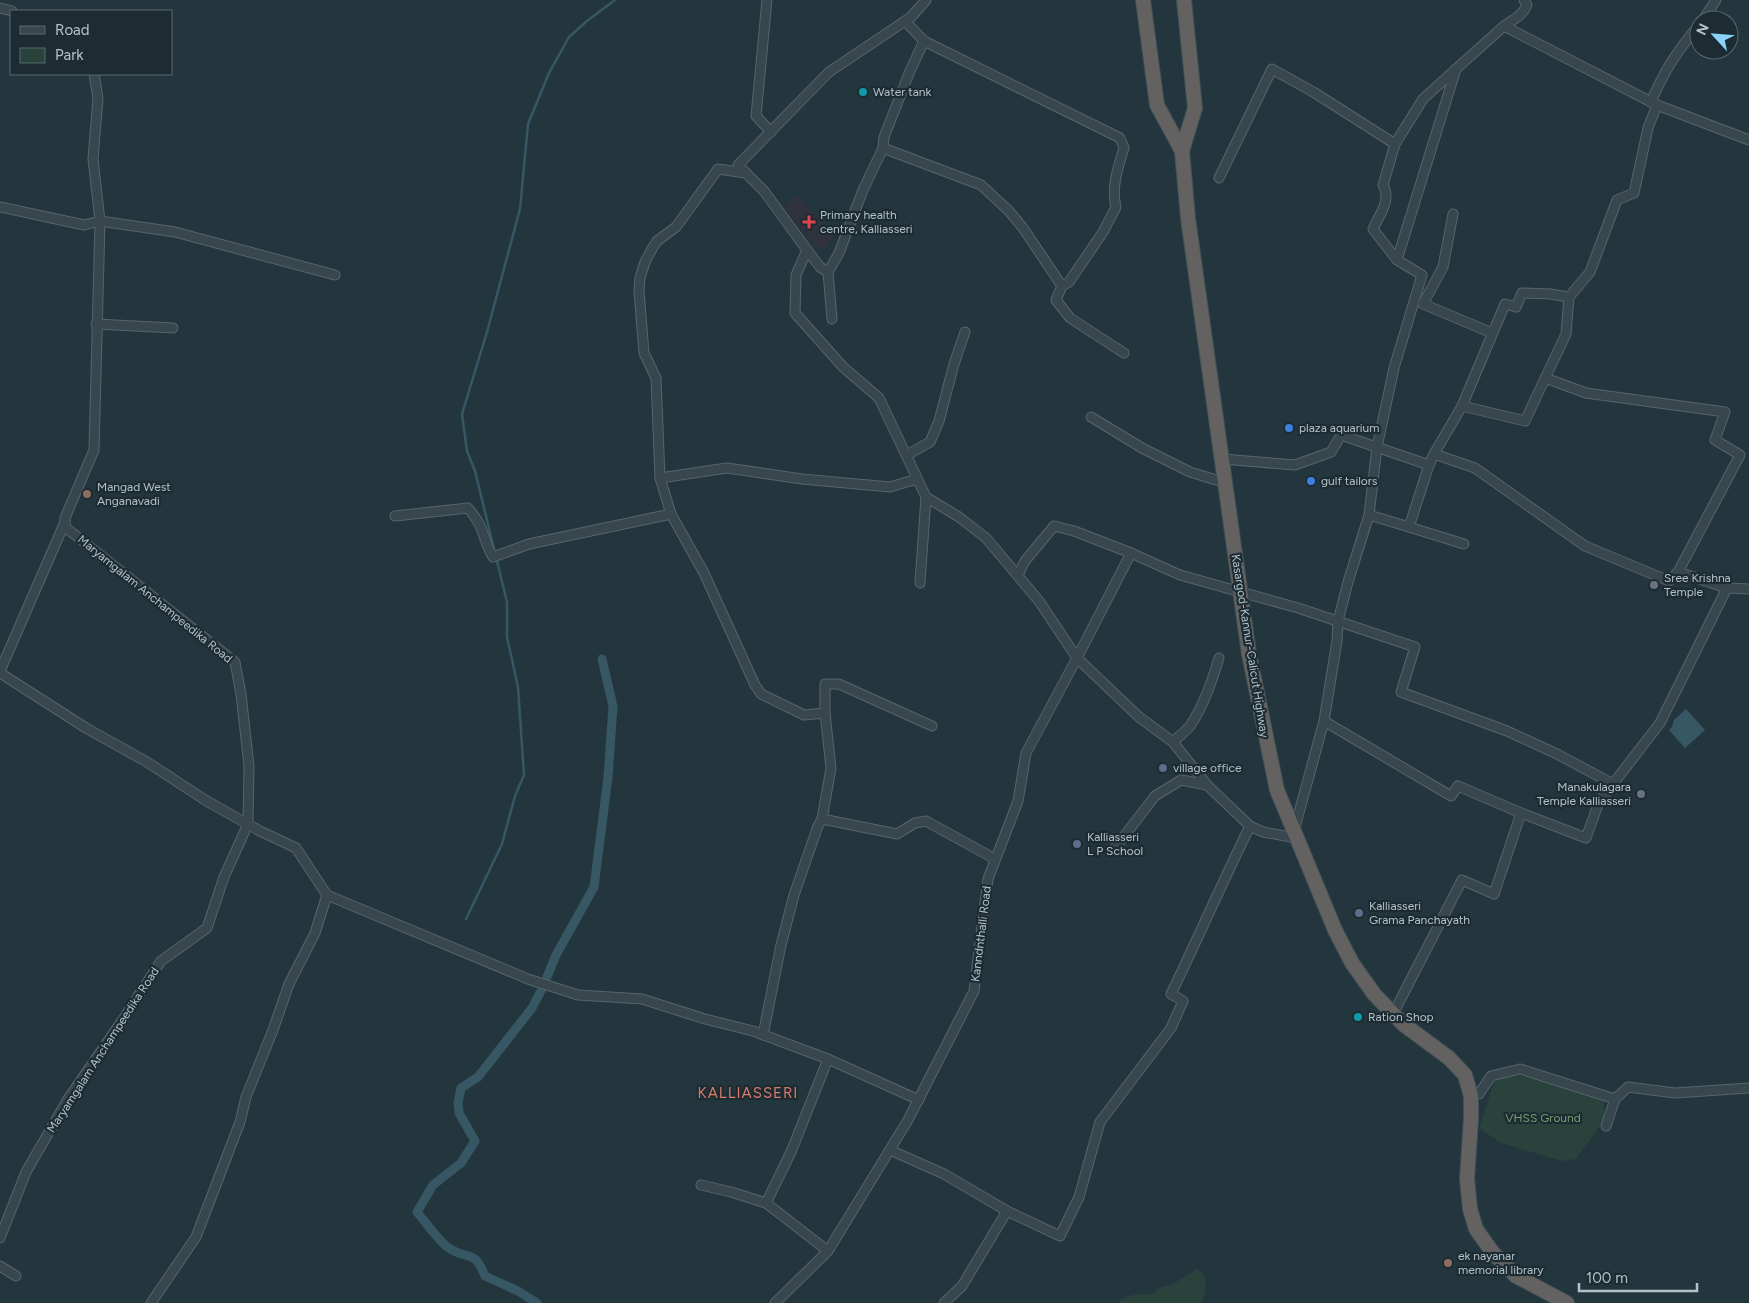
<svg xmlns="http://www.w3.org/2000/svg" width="1749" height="1303" font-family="Figtree,sans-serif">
	<rect width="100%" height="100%" fill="#24363d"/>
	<polygon fill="#30323e" points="797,195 835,237 821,251 784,208"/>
	<g fill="#29423c">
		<path d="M 1508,1074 C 1541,1079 1573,1088 1604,1102 L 1604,1120 L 1576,1159 L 1562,1161 L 1501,1143 L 1479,1128 L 1494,1082 Z"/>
		<path d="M 1197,1269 C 1209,1276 1207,1293 1202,1303 L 1118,1303 C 1125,1294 1139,1294 1150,1295 L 1161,1287 L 1171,1285 Z"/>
	</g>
	<polygon fill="#375764" points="1686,709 1705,730 1685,748 1669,730 1672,727 1674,720"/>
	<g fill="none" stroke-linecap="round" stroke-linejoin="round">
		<polyline stroke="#375764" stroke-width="2.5" points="466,919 502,844 515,796 524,775 518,687 507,637 507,602 475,471 467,451 462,414 487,332 520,209 528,124 549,73 569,37 587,21 615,0"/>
		<g stroke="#375764" stroke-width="9">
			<polyline points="547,977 556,955 594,887 608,777 613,706 602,659"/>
			<path d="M 537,1303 L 518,1291 L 485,1276 C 473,1246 466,1262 446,1246 C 435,1236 426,1223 417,1212 L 433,1185 L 461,1163 L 475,1141 L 459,1113 L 458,1103 L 461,1088 L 478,1077 L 532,1008 L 542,989"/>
		</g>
		<g stroke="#56656b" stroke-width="11">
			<g id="minor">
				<polyline points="767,0 756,116 771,132"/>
				<polyline points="926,0 911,17 829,72 738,165 764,191 807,250 796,275 795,313 843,367 879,398 926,497 959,517 986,538 1039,601 1077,658 1139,717 1173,742 1207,785 1250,826 1263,832 1296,838"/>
				<path d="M 1524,0 L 1527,5 C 1523,15 1513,20 1504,26 L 1657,105 L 1749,140"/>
				<polyline points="0,8 12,11"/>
				<polyline points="1703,20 1716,0"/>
				<path d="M 905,21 L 924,41 L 1120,138 L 1124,148 C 1118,167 1111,187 1116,207 L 1103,232 L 1069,282 L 1062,286 L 1056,300 L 1070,318 L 1124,353"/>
				<path d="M 1651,102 C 1664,71 1677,51 1699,25"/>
				<polyline points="1395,144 1423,99 1456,69"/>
				<polyline points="883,148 981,185 1009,211 1023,228 1062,286"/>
				<polyline points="746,173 718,169 676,227 657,241 653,247 645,262 640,278 639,291 644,353 656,378 660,478 671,514 704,573 755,685 761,694 804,715 825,713"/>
				<path d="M 1219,178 L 1272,69 L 1315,93 L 1395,144 L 1383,185 C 1392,200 1379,215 1373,229 L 1397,260"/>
				<polyline points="0,207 84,225 100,221 175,232 335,275"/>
				<polyline points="1453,214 1443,267 1423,304 1492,333"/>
				<polyline points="807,250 820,267 828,272"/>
				<polyline points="832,319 828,272 839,253 863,190 883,148 884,137 910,71 924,41"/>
				<polyline points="96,324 173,328"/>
				<polyline points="1545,378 1586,393 1725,412 1715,440 1740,455 1678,572"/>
				<polyline points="1462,406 1505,304 1516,307 1522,293 1550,294 1569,297"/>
				<polyline points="1091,417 1142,448 1190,472 1226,483"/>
				<polyline points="1434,454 1462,406 1525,421 1566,334 1569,297 1590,272 1617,200 1634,193 1648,128 1657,105"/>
				<polyline points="907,455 930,442 939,421 954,364 965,332"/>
				<polyline points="1222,459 1295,465 1331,452 1341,435 1429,465 1434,454 1475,468 1585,546 1669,581 1678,572 1727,588 1660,723 1599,802 1586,838 1521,813 1494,894 1462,880 1393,1014"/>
				<polyline points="660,478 727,468 802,479 890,487 917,479"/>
				<polyline points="1369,515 1377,447 1394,368 1422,275 1397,260 1456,69 1504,26"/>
				<path d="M 395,516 L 468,508 C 474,515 480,524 483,533 C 486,541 488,550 493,557 L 529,544 L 671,514"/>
				<polyline points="1409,527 1464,544"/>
				<polyline points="1018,575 1025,561 1054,526 1074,531 1131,553"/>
				<polyline points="920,583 926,497"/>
				<polyline points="1727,588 1749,589"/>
				<polyline points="0,671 65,522"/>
				<polyline points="0,673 86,728 147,762 205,800 260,831 296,848 327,895 528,979 578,995 642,999 705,1019 753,1031 828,1059 791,1152 766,1203 828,1251 775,1303"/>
				<polyline points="1324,721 1451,796 1458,786 1521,813"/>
				<path d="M 1173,742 C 1178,737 1185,732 1190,726 C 1204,705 1212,681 1219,658"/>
				<polyline points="822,819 897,834 915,823 926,821 995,859"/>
				<polyline points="1294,831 1324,721 1337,641 1338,621 1348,582 1369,515 1409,527 1429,465"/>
				<polyline points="1115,848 1155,796 1181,780 1207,785"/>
				<polyline points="763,1035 781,945 794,895 818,826 822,819 831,768 825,713 825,684 839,684 932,726"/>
				<polyline points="828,1059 919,1100"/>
				<polyline points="1471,1096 1479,1094 1491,1076 1520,1069 1615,1099 1628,1087 1675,1093 1749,1088"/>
				<polyline points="1606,1126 1615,1099"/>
				<polyline points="890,1150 944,1174 1007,1211"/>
				<polyline points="701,1185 731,1192 766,1203"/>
				<polyline points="0,1238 26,1172 68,1099 122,1021 161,961 207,928 224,877 248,824 249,766 241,694 235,662 65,527 65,518 94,450 100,221 93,159 98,98 94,74"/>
				<polyline points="828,1251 908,1120 974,991 988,879 1018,801 1026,753 1077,658 1131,553 1180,575 1298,608 1415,647 1401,692 1507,731 1557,754 1613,784"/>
				<polyline points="0,1266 16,1276"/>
				<polyline points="151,1303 196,1237 240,1122 246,1097 273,1030 289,984 315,933 327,895"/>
				<path d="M 944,1303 L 962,1286 L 1007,1211 L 1060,1236 L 1079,1197 L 1100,1122 L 1171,1028 L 1183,1001 L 1171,994 C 1198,938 1223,881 1250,826"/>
			</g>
		</g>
		<g stroke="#435258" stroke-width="16">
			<g id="trunk">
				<polyline points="1143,0 1157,105 1182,151"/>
				<polyline points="1184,0 1195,108 1182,151 1188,218 1249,654 1277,790 1335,930 1352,963 1374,994 1403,1024 1449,1058 1465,1075 1471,1096 1471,1119 1467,1179 1470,1209 1476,1229 1493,1253 1516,1276 1567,1303"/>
			</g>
		</g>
		<use href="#minor" stroke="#38474d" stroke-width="9"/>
		<use href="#trunk" stroke="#646261" stroke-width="14"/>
	</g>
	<g fill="#0f9aa8" stroke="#1d2c32" stroke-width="2">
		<circle cx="863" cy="92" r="5"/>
		<circle cx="1358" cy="1017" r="5"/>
	</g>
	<path fill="#e0444e" stroke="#1d2c32" stroke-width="2" d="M806.5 214.5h5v5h5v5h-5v5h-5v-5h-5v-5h5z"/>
	<g fill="#3f7fe0" stroke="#1d2c32" stroke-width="2">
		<circle cx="1289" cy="428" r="5"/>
		<circle cx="1311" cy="481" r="5"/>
	</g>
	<g fill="#8d6e63" stroke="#1d2c32" stroke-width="2">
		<circle cx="87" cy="494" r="5"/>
		<circle cx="1448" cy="1263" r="5"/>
	</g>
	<g fill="#6b7280" stroke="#1d2c32" stroke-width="2">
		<circle cx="1654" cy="585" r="5"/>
		<circle cx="1641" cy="794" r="5"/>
	</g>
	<g fill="#5c6f8a" stroke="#1d2c32" stroke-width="2">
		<circle cx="1163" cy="768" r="5"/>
		<circle cx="1077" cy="844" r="5"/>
		<circle cx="1359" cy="913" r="5"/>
	</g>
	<g text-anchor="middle" stroke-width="4.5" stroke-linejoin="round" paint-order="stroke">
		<g font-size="12" fill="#b3c2c9" stroke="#1d2c32" text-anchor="start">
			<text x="873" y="96">Water tank</text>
			<text x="820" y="219">Primary health<tspan x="820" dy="14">centre, Kalliasseri</tspan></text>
			<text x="1299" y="432">plaza aquarium</text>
			<text x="1321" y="485">gulf tailors</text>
			<text x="97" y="491">Mangad West<tspan x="97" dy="14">Anganavadi</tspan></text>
			<text x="1664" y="582">Sree Krishna<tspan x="1664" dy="14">Temple</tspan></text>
			<text x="1173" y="772">village office</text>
			<text x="1631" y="791" text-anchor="end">Manakulagara<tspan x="1631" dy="14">Temple Kalliasseri</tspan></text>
			<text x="1087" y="841">Kalliasseri<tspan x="1087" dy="14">L P School</tspan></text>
			<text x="1369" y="910">Kalliasseri<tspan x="1369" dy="14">Grama Panchayath</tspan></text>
			<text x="1368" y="1021">Ration Shop</text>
			<text x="1458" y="1260">ek nayanar<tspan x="1458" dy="14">memorial library</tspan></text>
		</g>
		<g font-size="12" fill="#b3c2c9" stroke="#1d2c32">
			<text transform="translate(155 599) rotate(39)" y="4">Maryamgalam Anchampeedika Road</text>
			<text transform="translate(1250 646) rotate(81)" y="4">Kasargod-Kannur-Calicut Highway</text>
			<text transform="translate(981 934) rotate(-83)" y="4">Kanndnthalli Road</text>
			<text transform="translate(103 1050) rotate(-57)" y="4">Maryamgalam Anchampeedika Road</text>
		</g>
		<g font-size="12" fill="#749f71" stroke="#1d2c32">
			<text x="1543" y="1122">VHSS Ground</text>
		</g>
		<g font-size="15" letter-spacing="1" fill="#d77a6a" stroke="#1d2c32">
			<text x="748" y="1098">KALLIASSERI</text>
		</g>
	</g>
	<rect x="10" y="10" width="162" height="65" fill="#1d2c32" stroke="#59686e"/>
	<rect x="20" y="26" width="25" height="8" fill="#38474d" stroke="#59686e"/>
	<text x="55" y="35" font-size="15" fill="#b3c2c9">Road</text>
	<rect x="20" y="48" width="25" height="15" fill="#29423c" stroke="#59686e"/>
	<text x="55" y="60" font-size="15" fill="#b3c2c9">Park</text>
	<g transform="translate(1714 35) rotate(296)"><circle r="24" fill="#1d2c32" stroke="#59686e"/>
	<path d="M0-4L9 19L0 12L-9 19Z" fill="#89d4f8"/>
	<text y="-8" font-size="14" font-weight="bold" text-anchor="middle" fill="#b3c2c9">N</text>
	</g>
	<path d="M1579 1283v8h118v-8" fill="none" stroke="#b3c2c9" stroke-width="2.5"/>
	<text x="1586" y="1283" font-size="15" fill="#b3c2c9" stroke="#1d2c32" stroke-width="4" paint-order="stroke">100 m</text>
</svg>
